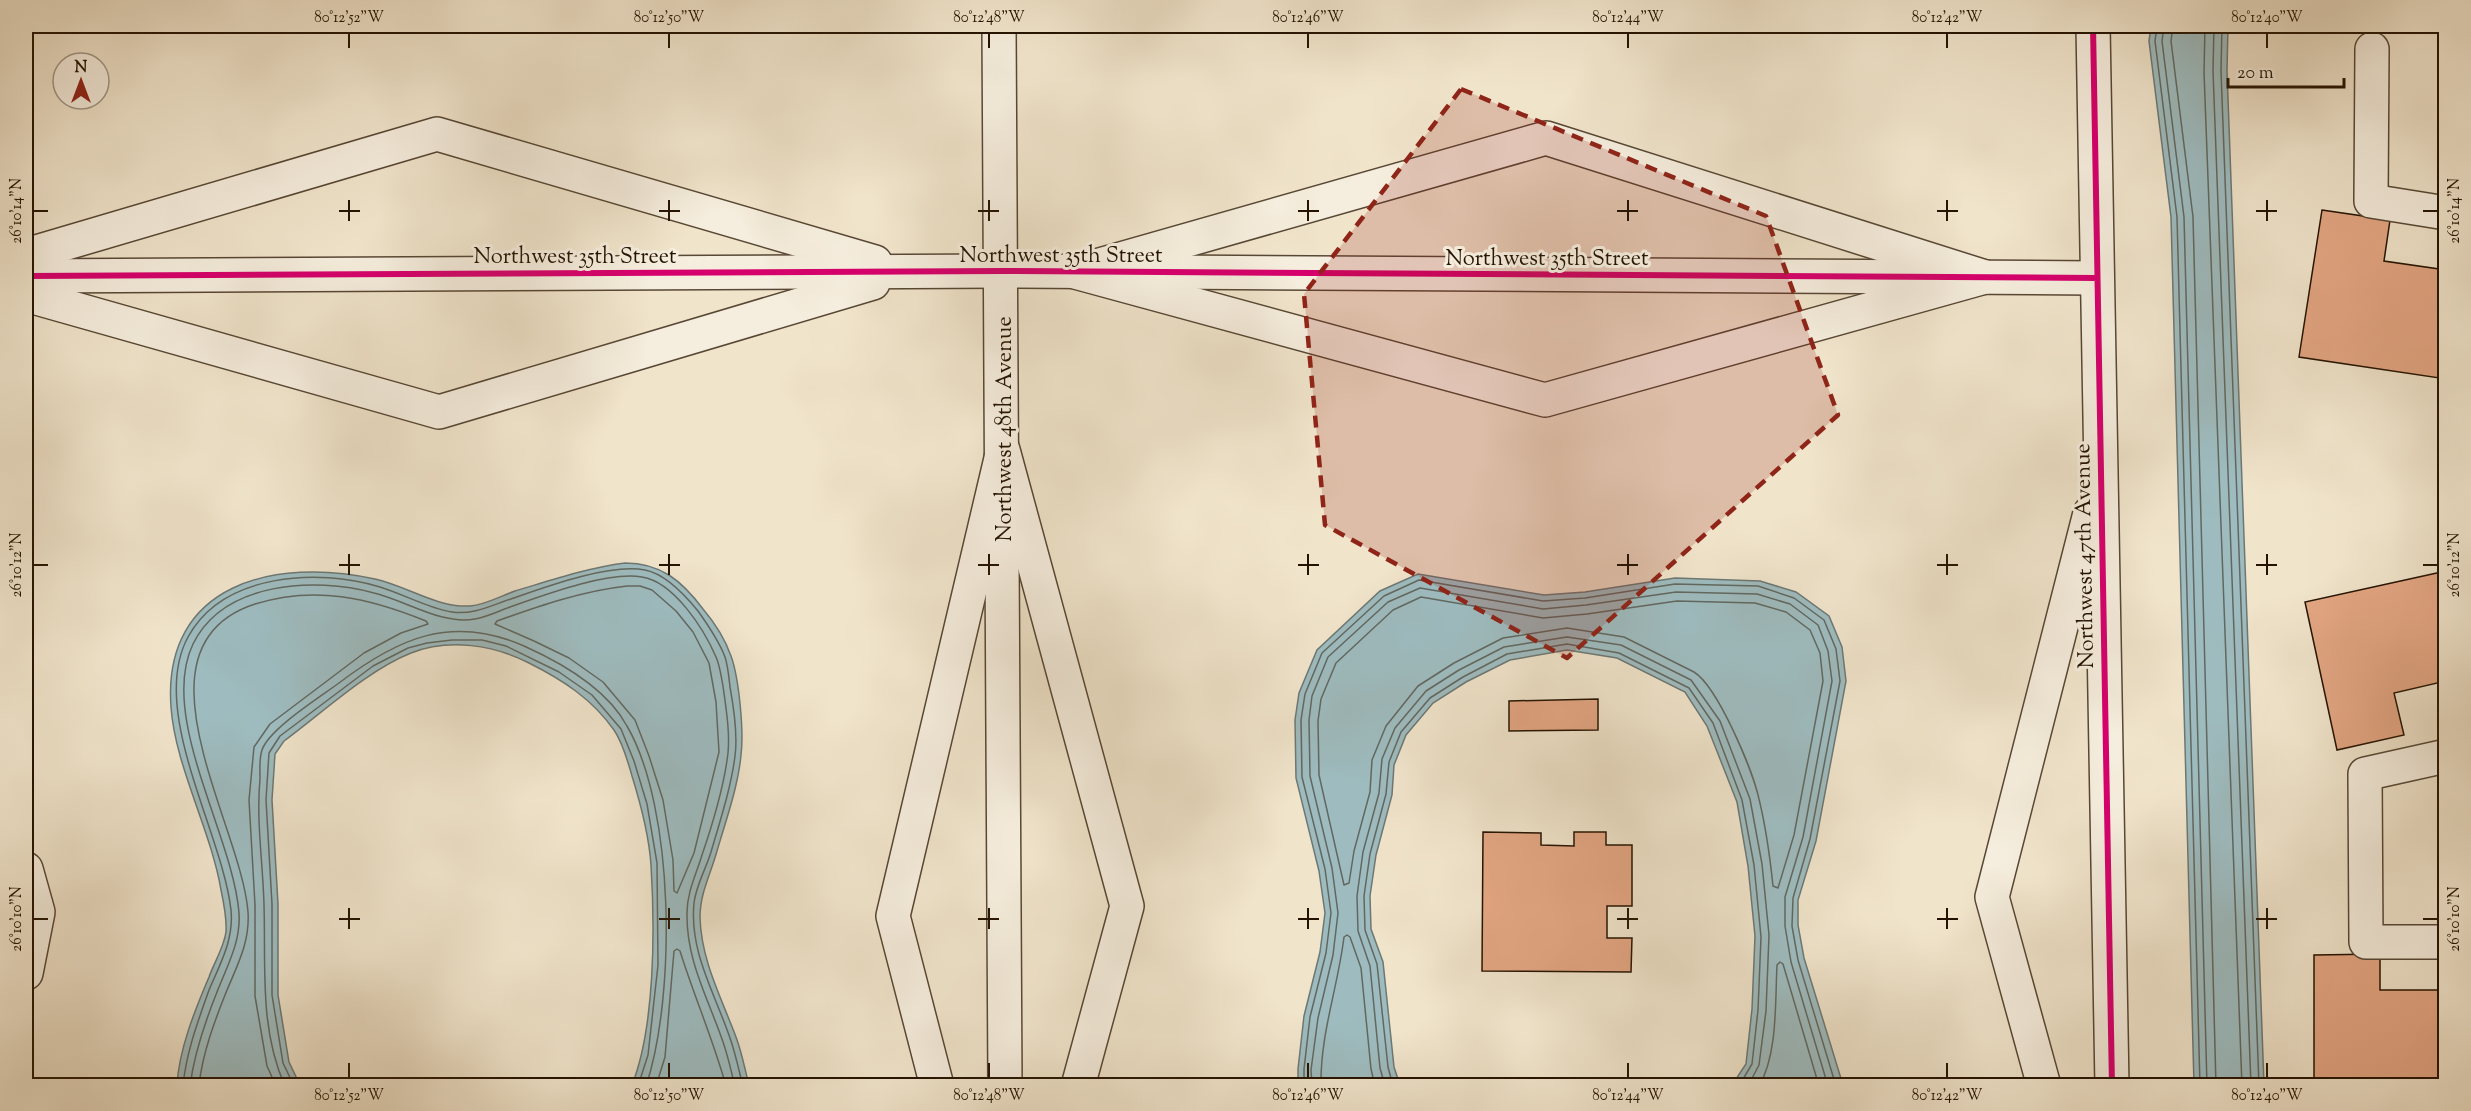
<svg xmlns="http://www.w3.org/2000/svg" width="2471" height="1111" font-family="'Sorts Mill Goudy',serif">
	<rect width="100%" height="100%" fill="#f0e4cb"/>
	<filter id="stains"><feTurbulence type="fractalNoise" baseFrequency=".00333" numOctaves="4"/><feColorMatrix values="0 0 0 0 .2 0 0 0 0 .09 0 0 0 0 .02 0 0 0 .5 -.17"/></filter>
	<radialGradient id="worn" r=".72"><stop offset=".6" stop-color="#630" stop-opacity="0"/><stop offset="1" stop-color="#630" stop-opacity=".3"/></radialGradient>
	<g fill="#9ebcc0" stroke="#6d7874" stroke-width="1.5">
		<polygon points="2151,26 2228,26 2227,71 2264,1085 2194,1085 2171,217 2149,41"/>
		<path d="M 625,563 C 661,563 682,581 703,609 C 714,622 725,639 731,656 C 739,678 744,731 741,755 C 738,787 726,820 717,851 C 711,873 700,893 700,917 C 701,960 721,997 736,1037 C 742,1053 745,1070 749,1085 L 632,1085 C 655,1027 655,929 651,865 C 649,835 641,805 632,776 C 628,762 623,743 614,730 C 592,699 563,680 529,663 C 494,645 449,638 411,653 C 368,670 322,713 284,741 L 275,754 L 272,800 L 278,904 L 278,995 L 289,1062 L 300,1085 L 177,1085 C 179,1049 195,1010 209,977 C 214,963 224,947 226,932 C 227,918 224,904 221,890 C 211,830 175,766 171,707 C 162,583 276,557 375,579 C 407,586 437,608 470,606 C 485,605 501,596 515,591 C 552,580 587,568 625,563 Z"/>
		<polygon points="1418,574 1544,595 1585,592 1675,578 1760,581 1796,592 1829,616 1842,647 1846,681 1816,841 1798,900 1798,925 1804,958 1843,1085 1732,1085 1746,1064 1752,1009 1755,936 1748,866 1737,802 1707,726 1685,692 1617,658 1567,650 1510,660 1466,682 1433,703 1406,735 1394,765 1392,795 1376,855 1370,896 1371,929 1383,962 1394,1067 1400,1085 1298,1085 1298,1069 1304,1016 1320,952 1325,913 1319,871 1296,778 1295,720 1299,693 1317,650 1380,591"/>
	</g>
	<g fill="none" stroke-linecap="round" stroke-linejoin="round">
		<g stroke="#616860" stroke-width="1.5">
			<polyline points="2157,26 2155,41 2177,217 2200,1086"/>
			<polyline points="2164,26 2162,41 2184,217 2207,1086"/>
			<polyline points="2173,26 2171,41 2193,217 2216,1086"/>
			<polyline points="2205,26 2204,72 2242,1086"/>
			<polyline points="2214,26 2213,71 2251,1086"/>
			<polyline points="2222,26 2221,71 2259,1086"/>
			<path d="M 627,586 L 640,586 L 652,590 L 676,611 L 693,632 L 709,663 L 716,702 L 719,752 L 694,853 L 677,893 L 674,891 L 673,860 L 663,800 L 649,756 L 635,720 L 603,682 L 569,658 L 534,641 L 495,624 L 497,621 C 539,606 582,591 627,586 Z"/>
			<path d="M 1421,597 L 1543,618 L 1587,614 L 1677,601 L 1755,603 L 1786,612 L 1810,630 L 1820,653 L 1823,681 L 1794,835 L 1778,888 L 1773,886 C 1770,857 1766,828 1759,799 C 1753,771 1718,687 1694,672 L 1624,637 L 1567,628 L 1503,638 L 1454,663 L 1418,686 L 1386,726 L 1372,760 L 1370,792 L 1354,851 L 1349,883 L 1344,885 L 1319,775 L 1318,721 L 1321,699 L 1336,663 L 1393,610 Z"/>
			<path d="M 183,1086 C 186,1053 198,1021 209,990 C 220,964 234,940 231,910 C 222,831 148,711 188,637 C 223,573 318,568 380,587 C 403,594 430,609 452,612 C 474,615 492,605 511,599 C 545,587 610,563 645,570 C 666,574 685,595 698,611 C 708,625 719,641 725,657 C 728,666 729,678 730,687 C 734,709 738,734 735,756 C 731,788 720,821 711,852 C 706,869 696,885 694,903 C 689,953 716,995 731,1041 C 736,1056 739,1071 743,1086"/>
			<path d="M 190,1086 C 194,1054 205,1022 217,992 C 227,966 241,942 239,913 C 233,835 158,717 193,644 C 224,581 315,577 374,593 C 407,601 441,625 475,619 C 487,617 499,611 510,607 C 544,595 608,571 642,577 C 674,582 704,629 716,657 C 720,666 721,676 723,686 C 726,708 730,732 728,753 C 724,787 713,823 702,855 C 696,875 687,892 687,913 C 686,960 708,998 723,1042 C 728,1056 731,1071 735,1086"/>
			<path d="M 199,1086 C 202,1054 215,1020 227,990 C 238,964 250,941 248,912 C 242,826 125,646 255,604 C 315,585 369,598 426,621 L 428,624 L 401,633 L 364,653 L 270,724 L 254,747 L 249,800 L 255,905 L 255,996 L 267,1066 L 276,1086"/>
			<path d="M 285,1086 C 259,1028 266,966 264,905 C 263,863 256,821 260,779 C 260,770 259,759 262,750 C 269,729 320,697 339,683 C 398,638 452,614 524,646 C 562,663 607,689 627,726 C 675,809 676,996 646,1086"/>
			<polyline points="294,1086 283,1063 272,995 272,904 266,800 269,753 280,736 373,666 408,648 427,643 452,640 482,640 506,646 559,672 592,695 621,729 634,761 647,804 657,863 658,965 648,1055 638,1086"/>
			<path d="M 656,1086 L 665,1057 L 674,951 L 677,949 L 680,951 C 694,996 713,1039 726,1086"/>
			<polyline points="1304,1086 1304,1069 1310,1017 1326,953 1331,913 1325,869 1302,777 1301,720 1305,694 1322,653 1384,596 1419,580 1543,601 1585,598 1675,584 1758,586 1794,598 1824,620 1836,649 1840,681 1810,839 1793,898 1792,926 1798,960 1836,1086"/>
			<polyline points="1312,1086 1311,1070 1318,1018 1333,955 1338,913 1332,868 1310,776 1309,720 1312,696 1328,657 1388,602 1420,588 1543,609 1586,605 1676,592 1757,594 1790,604 1818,625 1828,651 1832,681 1803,837 1785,897 1785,926 1791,962 1828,1086"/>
			<path d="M 1321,1086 C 1320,1034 1338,987 1344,937 L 1347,935 L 1350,937 L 1361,968 L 1371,1069 L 1375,1086"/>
			<polyline points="1385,1086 1380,1068 1370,966 1358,931 1357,896 1363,852 1379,793 1382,759 1395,728 1426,691 1459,670 1504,647 1567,637 1621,645 1691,680 1720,721 1750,799 1762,864 1769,935 1766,1011 1759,1065 1748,1086"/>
			<polyline points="1393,1086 1388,1067 1377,964 1365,930 1364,896 1370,854 1386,794 1389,762 1401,732 1430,698 1463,677 1507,654 1567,644 1619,653 1689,688 1713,723 1742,800 1754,865 1761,937 1758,1010 1752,1064 1739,1086"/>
			<path d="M 1759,1086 C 1778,1054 1775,1001 1777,965 L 1780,962 L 1783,964 L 1819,1086"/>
		</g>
	</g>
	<g fill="#e3a683" stroke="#241301" stroke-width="1.5">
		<polygon points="2322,210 2390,220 2384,261 2446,270 2446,379 2299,357"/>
		<polygon points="2446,571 2446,681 2394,693 2404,735 2337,750 2305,602"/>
		<polygon points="1598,699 1598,730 1509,731 1509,701"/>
		<polygon points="1483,832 1541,833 1541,845 1574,846 1574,832 1606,832 1606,845 1632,845 1632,906 1607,906 1607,938 1632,938 1631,972 1482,971"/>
		<polygon points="2380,954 2380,990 2446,990 2446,1086 2314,1086 2314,955"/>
	</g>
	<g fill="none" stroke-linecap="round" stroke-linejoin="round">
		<g stroke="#574734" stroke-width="36">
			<g id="minor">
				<polyline points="999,26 1005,1086"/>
				<polyline points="2093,26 2112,1086"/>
				<polyline points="2372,49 2371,201 2446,213"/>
				<polygon points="1546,138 1985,277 1545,400 1075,272"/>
				<polyline points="26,255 437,134 875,262"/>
				<polyline points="26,276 1002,271 2096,278"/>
				<polyline points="26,295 439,412 873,283"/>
				<polyline points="2446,756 2365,774 2366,942 2446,942"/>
				<polyline points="26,869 38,912 26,973"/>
				<polyline points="937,1086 893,916 1003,450 1127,906 1078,1086"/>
				<polyline points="2044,1086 1992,897 2090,513"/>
			</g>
		</g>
		<use href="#minor" stroke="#f5eddd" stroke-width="33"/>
		<g stroke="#f5eddd" stroke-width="10">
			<g id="cycleway">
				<polyline points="2093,26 2112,1086"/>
				<polyline points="26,276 1002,271 2096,278"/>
			</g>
		</g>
		<use href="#cycleway" stroke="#d6006c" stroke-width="6"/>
	</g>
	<path fill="#8f2418" fill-opacity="0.2" stroke="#8f2418" stroke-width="4.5" stroke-dasharray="12 8" stroke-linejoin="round" d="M 1461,89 L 1766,216 L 1838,415 L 1567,658 L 1325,525 L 1304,294 Z"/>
	<path fill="none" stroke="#241301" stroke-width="2" d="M 349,33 L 349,48M 669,33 L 669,48M 989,33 L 989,48M 1308,33 L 1308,48M 1628,33 L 1628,48M 1947,33 L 1947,48M 2267,33 L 2267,48M 349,200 L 349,221M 669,200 L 669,221M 989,200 L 989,221M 1308,200 L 1308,221M 1628,200 L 1628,221M 1947,200 L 1947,221M 2267,200 L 2267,221M 33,211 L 48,211M 339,211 L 360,211M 659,211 L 680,211M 978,211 L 999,211M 1298,211 L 1319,211M 1617,211 L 1638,211M 1937,211 L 1958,211M 2256,211 L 2277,211M 2423,211 L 2438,211M 349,554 L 349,575M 669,554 L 669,575M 989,554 L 989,575M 1308,554 L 1308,575M 1628,554 L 1628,575M 1947,554 L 1947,575M 2267,554 L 2267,575M 33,565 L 48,565M 339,565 L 360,565M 659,565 L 680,565M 978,565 L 999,565M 1298,565 L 1319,565M 1617,565 L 1638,565M 1937,565 L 1958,565M 2256,565 L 2277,565M 2423,565 L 2438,565M 349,908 L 349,929M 669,908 L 669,929M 989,908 L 989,929M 1308,908 L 1308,929M 1628,908 L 1628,929M 1947,908 L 1947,929M 2267,908 L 2267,929M 33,919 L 48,919M 339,919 L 360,919M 659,919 L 680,919M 978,919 L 999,919M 1298,919 L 1319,919M 1617,919 L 1638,919M 1937,919 L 1958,919M 2256,919 L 2277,919M 2423,919 L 2438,919M 349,1063 L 349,1078M 669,1063 L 669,1078M 989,1063 L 989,1078M 1308,1063 L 1308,1078M 1628,1063 L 1628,1078M 1947,1063 L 1947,1078M 2267,1063 L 2267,1078"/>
	<g text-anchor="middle" stroke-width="6" stroke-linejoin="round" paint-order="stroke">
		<g font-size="22" fill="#241301" stroke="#f5eddd">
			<text x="1061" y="262">Northwest 35th Street</text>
			<text x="575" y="263">Northwest 35th Street</text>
			<text x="1547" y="265">Northwest 35th Street</text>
			<text transform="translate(1003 429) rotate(-90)" y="8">Northwest 48th Avenue</text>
			<text transform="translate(2083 556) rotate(-91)" y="8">Northwest 47th Avenue</text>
		</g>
	</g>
	<rect width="2471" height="1111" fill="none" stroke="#f0e4cb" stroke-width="66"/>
	<g transform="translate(81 81)"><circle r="28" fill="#f5eddd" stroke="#a19685" stroke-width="1.5"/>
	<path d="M0-4.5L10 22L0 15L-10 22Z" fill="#8f2418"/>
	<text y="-9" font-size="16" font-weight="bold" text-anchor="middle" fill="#241301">N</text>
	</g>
	<path d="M2228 78v9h116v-9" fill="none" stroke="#241301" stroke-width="3"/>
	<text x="2237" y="78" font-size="18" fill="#241301" stroke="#f5eddd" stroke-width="4.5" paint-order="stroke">20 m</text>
	<rect x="33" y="33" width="2405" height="1045" fill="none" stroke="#241301" stroke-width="2"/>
	<g font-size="15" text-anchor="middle" fill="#241301">
		<text x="349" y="22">80°12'52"W</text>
		<text x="669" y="22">80°12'50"W</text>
		<text x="989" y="22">80°12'48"W</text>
		<text x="1308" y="22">80°12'46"W</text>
		<text x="1628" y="22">80°12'44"W</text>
		<text x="1947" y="22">80°12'42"W</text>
		<text x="2267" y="22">80°12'40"W</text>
		<text transform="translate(16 211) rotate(-90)" y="5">26°10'14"N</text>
		<text transform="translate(2454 211) rotate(-90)" y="5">26°10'14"N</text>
		<text transform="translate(16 565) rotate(-90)" y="5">26°10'12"N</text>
		<text transform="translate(2454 565) rotate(-90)" y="5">26°10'12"N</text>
		<text transform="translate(16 919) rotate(-90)" y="5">26°10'10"N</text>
		<text transform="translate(2454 919) rotate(-90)" y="5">26°10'10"N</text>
		<text x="349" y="1100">80°12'52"W</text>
		<text x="669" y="1100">80°12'50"W</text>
		<text x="989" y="1100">80°12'48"W</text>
		<text x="1308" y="1100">80°12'46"W</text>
		<text x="1628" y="1100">80°12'44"W</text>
		<text x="1947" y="1100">80°12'42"W</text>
		<text x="2267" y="1100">80°12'40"W</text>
	</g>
	<rect width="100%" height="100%" filter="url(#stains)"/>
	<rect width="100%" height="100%" fill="url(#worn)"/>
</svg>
